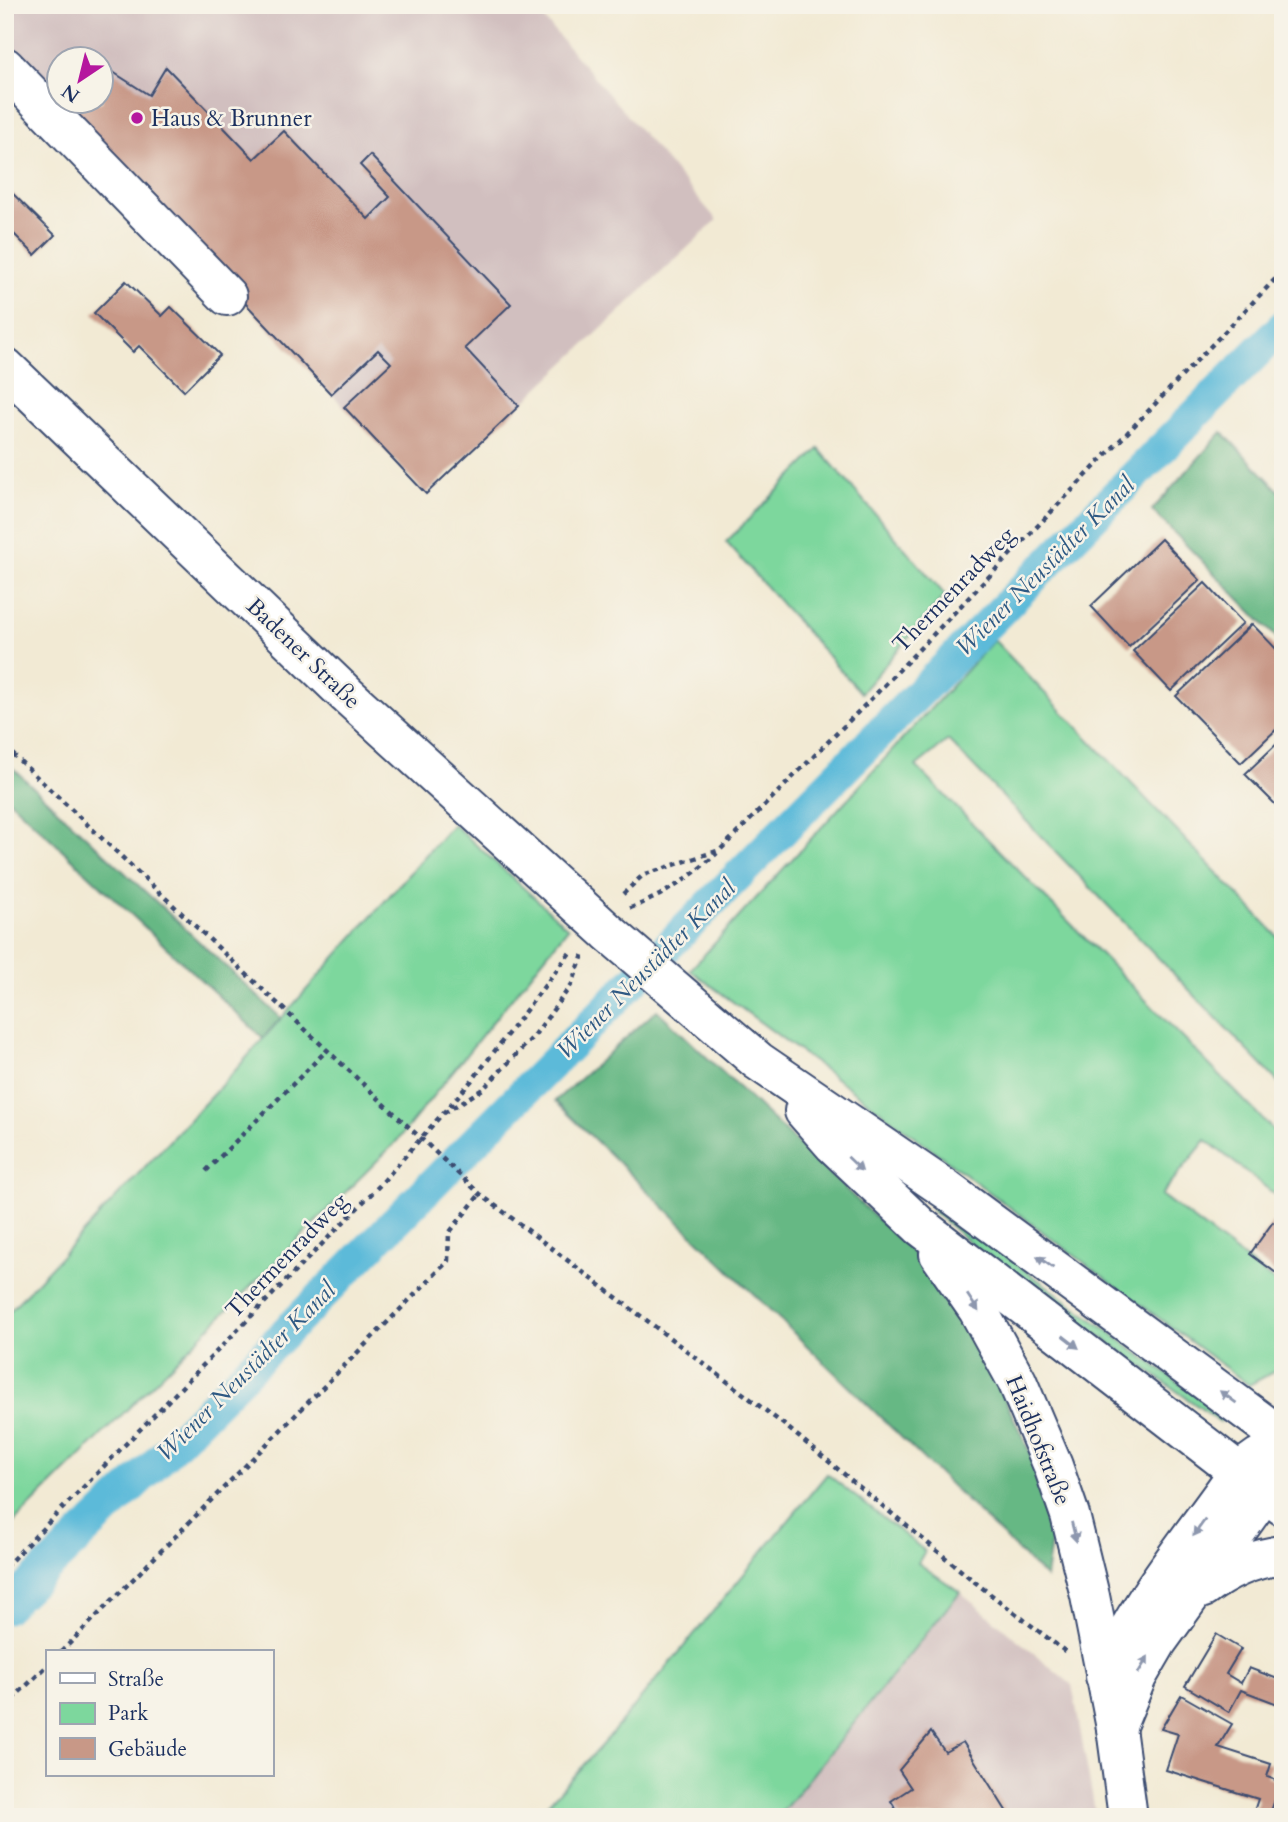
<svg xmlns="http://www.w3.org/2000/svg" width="1288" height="1822" font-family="Cardo,serif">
	<rect width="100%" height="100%" fill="#f7f3e8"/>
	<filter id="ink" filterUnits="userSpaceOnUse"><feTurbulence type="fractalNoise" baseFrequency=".0143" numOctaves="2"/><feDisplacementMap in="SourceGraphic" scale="14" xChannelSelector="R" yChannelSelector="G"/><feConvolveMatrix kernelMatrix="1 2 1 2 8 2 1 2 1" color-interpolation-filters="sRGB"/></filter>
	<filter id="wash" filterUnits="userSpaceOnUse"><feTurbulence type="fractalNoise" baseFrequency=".00686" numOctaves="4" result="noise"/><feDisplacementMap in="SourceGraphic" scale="28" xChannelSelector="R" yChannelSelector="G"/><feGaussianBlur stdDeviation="1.57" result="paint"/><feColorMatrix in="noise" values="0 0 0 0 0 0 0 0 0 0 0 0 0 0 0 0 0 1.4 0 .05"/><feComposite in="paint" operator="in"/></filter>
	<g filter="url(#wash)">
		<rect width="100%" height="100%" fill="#f2ead4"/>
		<g fill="#d1bfbf" fill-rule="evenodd">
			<path d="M 5,5 L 532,5 L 717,220 L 426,494 L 5,47 ZM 60,60 L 102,60 L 102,102 L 60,102 Z"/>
			<polygon points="960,1592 1072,1685 1096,1817 778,1817"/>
		</g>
		<g fill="#7dd79d" stroke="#4c837e" stroke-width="2">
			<polygon points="819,449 945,595 861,693 726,542"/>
			<polygon points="994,640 1283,942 1283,1087 948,740 916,766 1283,1140 1283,1201 1206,1140 1161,1195 1283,1288 1283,1367 1249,1385 690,970"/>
			<polygon points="453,824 568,928 396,1142 5,1531 5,1316 232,1074"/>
			<polygon points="935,1204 1224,1416 1220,1422 970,1243 932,1210"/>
			<polygon points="827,1474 925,1551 918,1563 960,1592 778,1817 536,1817 608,1738"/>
		</g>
		<g fill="#66b884" stroke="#407471" stroke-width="2">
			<polygon points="1222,432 1283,495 1283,644 1152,510"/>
			<polygon points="5,761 281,1018 263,1038 5,796"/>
			<polygon points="657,1010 910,1250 969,1323 1056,1508 1046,1578 555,1101"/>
		</g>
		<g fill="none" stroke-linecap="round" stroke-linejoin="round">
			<polyline stroke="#5bbad9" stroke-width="32" points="5,1608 144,1475 1283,326"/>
		</g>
		<g id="blocks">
			<g fill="#c89887">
				<polygon points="81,52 93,60 73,60"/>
				<polygon points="102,65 149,95 166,67 254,159 284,131 368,219 390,197 360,165 370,155 511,304 465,348 519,406 426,494 344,407 391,363 378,350 331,394 143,195 61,102 102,102"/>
				<polygon points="60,73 60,100 46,86"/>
				<polygon points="5,186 55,235 35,255 5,225"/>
				<polygon points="126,281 162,316 171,307 220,355 184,391 139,346 133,352 94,313"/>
				<polygon points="1161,539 1200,580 1129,647 1091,606"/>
				<polygon points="1205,583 1243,623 1171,691 1133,651"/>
				<polygon points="1252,624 1283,656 1283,723 1241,763 1176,696"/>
				<polygon points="1283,738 1283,812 1245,774"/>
				<polygon points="1273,1222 1283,1229 1283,1278 1250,1254"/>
				<polygon points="1216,1634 1241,1649 1226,1674 1241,1683 1249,1668 1283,1681 1283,1706 1241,1690 1229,1712 1185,1686"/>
				<polygon points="1181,1695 1232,1724 1218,1747 1271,1764 1267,1777 1281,1782 1269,1817 1252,1817 1258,1799 1166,1770 1178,1734 1161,1729"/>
				<polygon points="931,1732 945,1752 963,1742 1010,1817 901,1817 891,1801 911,1788 899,1770"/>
			</g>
		</g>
	</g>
	<g filter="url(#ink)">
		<use href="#blocks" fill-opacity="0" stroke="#3b4b70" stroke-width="2"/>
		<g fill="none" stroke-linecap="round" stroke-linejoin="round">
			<g stroke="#3b4b70" stroke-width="42">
				<polyline id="minor" points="5,67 227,296"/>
			</g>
			<g stroke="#3b4b70" stroke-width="42">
				<g id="major">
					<polyline points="5,367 347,695 608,932 758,1061 947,1190 1283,1438"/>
					<polyline points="804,1111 833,1144 920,1226 1283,1506"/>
					<polyline points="939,1254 978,1310 1017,1381 1053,1466 1070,1515 1090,1596 1116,1728 1128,1817"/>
					<path d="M 1203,1588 C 1226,1571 1254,1558 1283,1555"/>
					<path d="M 1105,1676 C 1137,1602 1192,1538 1238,1472 L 1259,1457"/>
					<polyline points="1116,1728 1137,1677 1158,1641 1265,1492 1283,1440"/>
				</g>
			</g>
			<g stroke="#3b4b70" stroke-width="4.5" stroke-dasharray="5 5" stroke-linecap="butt">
				<polyline points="5,747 480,1194 782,1423 981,1587 1066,1652"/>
				<polyline points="623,894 643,875 720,850 875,695 1283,271"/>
				<path d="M 630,908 C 664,896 691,877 717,853"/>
				<polyline points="444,1113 483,1089 534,1036 572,984 583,955"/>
				<polyline points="206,1171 327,1050"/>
				<polyline points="5,1567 379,1186 474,1078 572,950"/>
				<polyline points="61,1652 448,1261 449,1233 480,1194"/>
				<polyline points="5,1706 47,1666"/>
			</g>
			<use href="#minor" stroke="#fff" stroke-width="38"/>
			<use href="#major" stroke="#fff" stroke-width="38"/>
		</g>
		<defs><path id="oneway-solid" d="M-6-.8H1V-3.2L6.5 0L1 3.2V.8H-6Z" transform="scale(1.75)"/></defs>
		<g fill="#8d97ae">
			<use href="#oneway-solid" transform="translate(855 1164) rotate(44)"/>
			<use href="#oneway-solid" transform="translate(1045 1262) rotate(-144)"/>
			<use href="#oneway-solid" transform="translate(973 1303) rotate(56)"/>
			<use href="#oneway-solid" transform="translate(1071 1342) rotate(38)"/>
			<use href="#oneway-solid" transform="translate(1228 1397) rotate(-144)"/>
			<use href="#oneway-solid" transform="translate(1199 1528) rotate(126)"/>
			<use href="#oneway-solid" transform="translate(1074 1532) rotate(76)"/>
			<use href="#oneway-solid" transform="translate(1143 1665) rotate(-59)"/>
		</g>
	</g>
	<circle fill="#b5179e" stroke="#f7f3e8" stroke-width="2.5" cx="137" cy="118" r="7"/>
	<g text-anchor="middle" stroke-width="5" stroke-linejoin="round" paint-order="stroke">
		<g font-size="23" fill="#1b2f5e" stroke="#f7f3e8" text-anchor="start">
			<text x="151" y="126">Haus &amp; Brunner</text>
		</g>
		<g font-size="23" fill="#1b2f5e" stroke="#f7f3e8">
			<text transform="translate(953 589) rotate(-46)" y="8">Thermenradweg</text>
			<text transform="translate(304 653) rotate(44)" y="8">Badener Straße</text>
			<text transform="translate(286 1255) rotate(-46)" y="8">Thermenradweg</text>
			<text transform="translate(1039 1440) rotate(68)" y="8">Haidhofstraße</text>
		</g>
		<g font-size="24" font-style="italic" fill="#2e5983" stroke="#f7f3e8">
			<text transform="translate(1045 566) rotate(-45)" y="8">Wiener Neustädter Kanal</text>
			<text transform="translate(646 969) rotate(-45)" y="8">Wiener Neustädter Kanal</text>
			<text transform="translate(246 1371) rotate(-45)" y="8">Wiener Neustädter Kanal</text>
		</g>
	</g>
	<rect width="1288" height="1822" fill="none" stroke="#f7f3e8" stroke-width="28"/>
	<rect x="46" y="1650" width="228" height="126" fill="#f7f3e8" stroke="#9fa5b1" stroke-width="2"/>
	<rect x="60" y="1673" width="35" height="10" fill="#ffffff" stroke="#9fa5b1" stroke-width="2"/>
	<text x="108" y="1686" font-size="21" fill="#1b2f5e">Straße</text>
	<rect x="60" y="1703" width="35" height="21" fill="#7dd79d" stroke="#9fa5b1" stroke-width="2"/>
	<text x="108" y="1720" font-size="21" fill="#1b2f5e">Park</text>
	<rect x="60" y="1738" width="35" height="21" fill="#c89887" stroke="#9fa5b1" stroke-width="2"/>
	<text x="108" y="1756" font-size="21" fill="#1b2f5e">Gebäude</text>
	<g transform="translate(80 80) rotate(215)"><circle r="33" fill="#f7f3e8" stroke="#9fa5b1" stroke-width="2"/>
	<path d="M0-5L12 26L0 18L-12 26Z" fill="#b5179e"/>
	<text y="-10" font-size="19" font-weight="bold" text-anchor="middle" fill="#1b2f5e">N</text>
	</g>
</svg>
